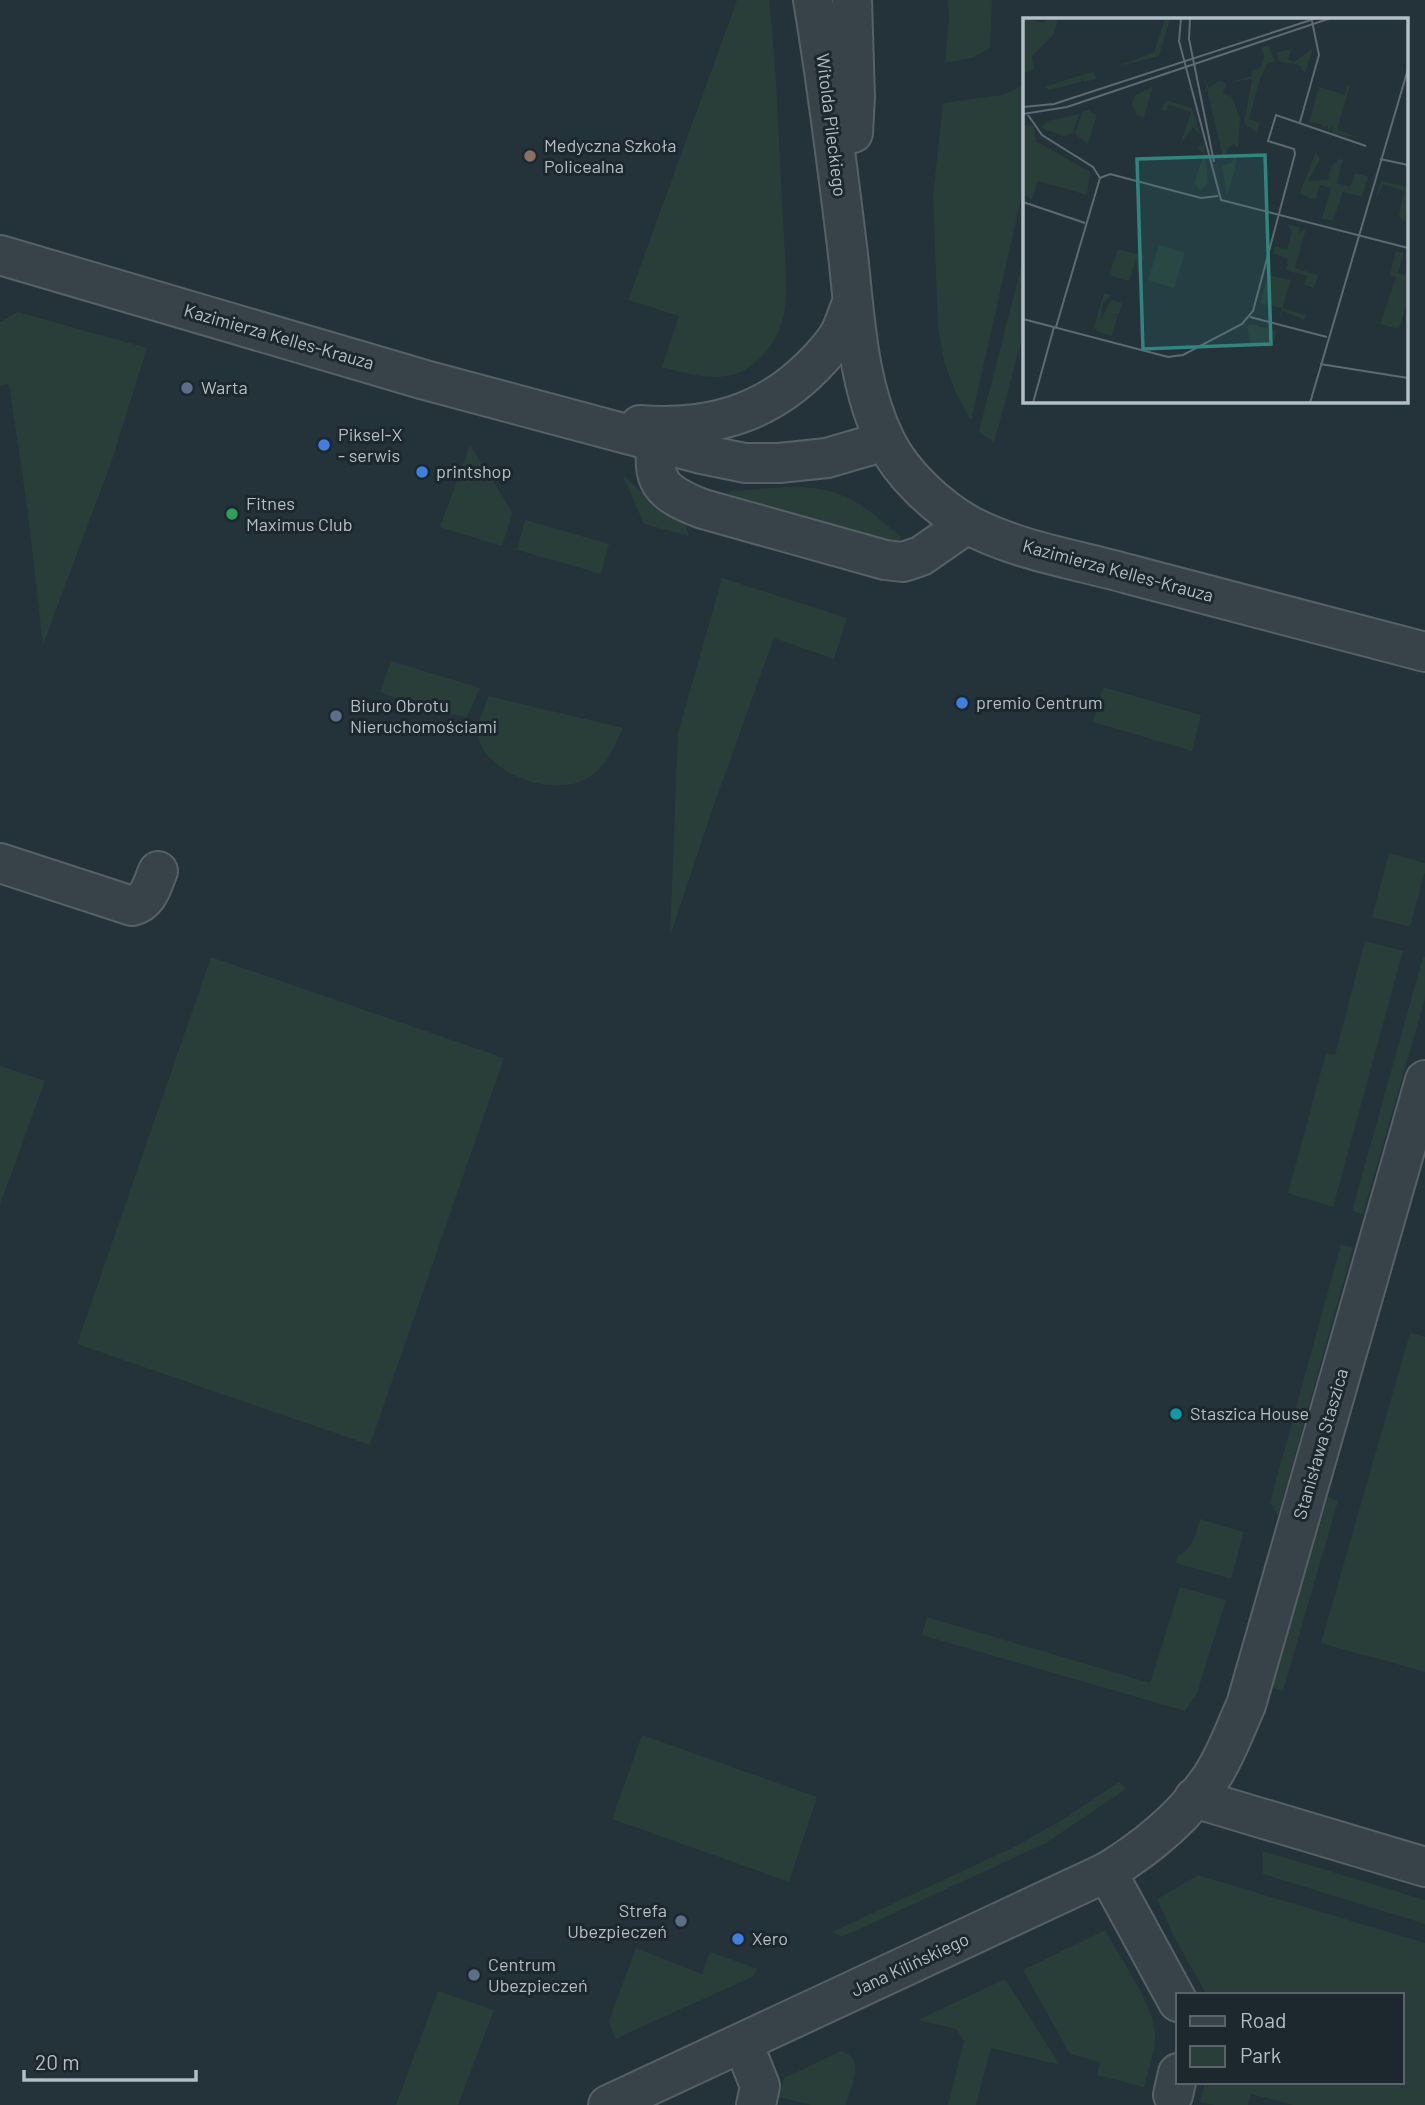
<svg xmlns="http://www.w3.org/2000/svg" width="1425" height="2105" font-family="Barlow,sans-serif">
	<rect width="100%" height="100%" fill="#243239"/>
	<g fill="#293e39">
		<path d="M 737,0 L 769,0 L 775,64 L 786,276 C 786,292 787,309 781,325 C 774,347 751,373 727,376 C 705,380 683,372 662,367 L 679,316 L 628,300 Z"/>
		<polygon points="948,0 992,0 990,48 972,58 945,63 949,19"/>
		<polygon points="1024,85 1024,185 971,421 955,391 944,361 938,328 933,195 943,103 1003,95"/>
		<polygon points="1024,256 1024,331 994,443 979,431"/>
		<polygon points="18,312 147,348 111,463 43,645 28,513 9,384 0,385 0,322"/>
		<polygon points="470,445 511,510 512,515 502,546 440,527"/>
		<polygon points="623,475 647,497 685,522 689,536 644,524"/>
		<path d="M 788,487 C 843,486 862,504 902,538 L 896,543 L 728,494 L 731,491 Z"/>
		<polygon points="525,520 609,544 601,574 517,550"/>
		<polygon points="722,578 847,618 834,659 774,638 710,816 670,936 678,733"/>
		<polygon points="391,661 480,688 467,717 428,710 380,692"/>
		<polygon points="1103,687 1201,715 1192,751 1093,722"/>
		<path d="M 489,696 L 623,728 C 614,748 606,768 586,779 C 552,798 481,773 477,731 C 477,721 486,706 489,696 Z"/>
		<polygon points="1389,853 1425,863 1425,872 1410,927 1372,917"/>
		<polygon points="1365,941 1403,951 1333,1207 1288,1193 1326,1053 1335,1055"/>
		<polygon points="211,957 504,1058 370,1445 77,1344"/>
		<polygon points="1423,957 1425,957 1425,999 1363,1214 1352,1211"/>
		<polygon points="0,1066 45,1081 0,1205"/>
		<polygon points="1341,1244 1353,1248 1278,1515 1270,1502"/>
		<polygon points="1410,1333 1425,1337 1425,1672 1321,1643"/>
		<polygon points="1328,1497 1338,1501 1283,1691 1272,1688"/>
		<path d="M 1200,1519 L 1244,1532 L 1231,1579 L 1176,1563 L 1178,1555 C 1194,1549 1195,1534 1200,1519 Z"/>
		<polygon points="1180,1587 1226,1600 1197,1693 1185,1711 922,1635 927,1617 1150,1683"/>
		<polygon points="642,1735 817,1797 789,1882 612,1819"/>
		<polygon points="1119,1782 1126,1789 1046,1843 842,1937 832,1932 1016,1846 1060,1821"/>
		<polygon points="1263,1851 1425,1900 1425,1924 1263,1874"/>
		<polygon points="1198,1875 1425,1943 1425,2105 1294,2105 1251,2094 1248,2105 1215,2105 1200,2102 1205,2082 1402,2082 1402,1995 1207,1995 1173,1935 1157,1899"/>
		<path d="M 1105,1930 C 1118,1954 1155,2008 1155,2033 C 1156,2051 1148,2070 1144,2087 L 1097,2075 L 1100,2062 L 1070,2054 L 1023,1970 Z"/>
		<polygon points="636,1948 702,1974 710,1952 758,1969 752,1977 615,2039 609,2021"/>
		<polygon points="1005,1979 1060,2065 991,2048 976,2105 948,2105 964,2041 956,2029 918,2020"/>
		<polygon points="438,1991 494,2010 458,2105 396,2105"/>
		<path d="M 841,2051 C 866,2058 851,2086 846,2105 L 812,2105 L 779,2097 L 784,2078 Z"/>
	</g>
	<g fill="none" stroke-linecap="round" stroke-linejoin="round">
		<g stroke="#566167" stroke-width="42">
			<g id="minor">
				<path d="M 813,0 C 827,82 837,164 847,246 C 855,312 856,382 886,442 C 901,473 937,507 967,524 C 1017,551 1075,559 1128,574 C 1227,600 1326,626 1425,652"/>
				<polyline points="852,0 855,97 853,133"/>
				<polyline points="0,255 425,380 701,454 745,463 779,463 827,458 885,441"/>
				<path d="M 640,425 C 707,430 765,415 813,366 C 823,356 833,345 840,333 C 845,323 848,312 852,303"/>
				<path d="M 660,426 C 651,476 652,490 703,509 L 885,560 L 903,562 L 921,556 L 967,524"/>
				<path d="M 0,863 L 132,906 C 149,902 152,885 158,871"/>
				<polyline points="1194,1798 1425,1867"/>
				<polyline points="1107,1872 1178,2002"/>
				<polyline points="743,2043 760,2086 756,2105"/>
				<polyline points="1173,2095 1178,2073"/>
				<path d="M 608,2105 L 1107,1872 C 1148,1847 1184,1817 1211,1778 C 1226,1756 1235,1729 1246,1705 L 1425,1080"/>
			</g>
		</g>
		<use href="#minor" stroke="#384349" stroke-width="38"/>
	</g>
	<circle fill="#8d6e63" stroke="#1d282e" stroke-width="2.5" cx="530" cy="156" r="7"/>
	<g fill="#5c6f8a" stroke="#1d282e" stroke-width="2.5">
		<circle cx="187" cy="388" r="7"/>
		<circle cx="336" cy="716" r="7"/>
		<circle cx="681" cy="1921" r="7"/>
		<circle cx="474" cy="1975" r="7"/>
	</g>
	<g fill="#3f7fe0" stroke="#1d282e" stroke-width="2.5">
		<circle cx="324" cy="445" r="7"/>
		<circle cx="422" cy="472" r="7"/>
		<circle cx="962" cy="703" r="7"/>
		<circle cx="738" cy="1939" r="7"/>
	</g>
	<circle fill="#2e9e5b" stroke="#1d282e" stroke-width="2.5" cx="232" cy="514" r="7"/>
	<circle fill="#0f9aa8" stroke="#1d282e" stroke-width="2.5" cx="1176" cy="1414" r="7"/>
	<g text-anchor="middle" stroke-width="6" stroke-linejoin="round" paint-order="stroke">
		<g font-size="18" fill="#b3bfc5" stroke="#1d282e">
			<text transform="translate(831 125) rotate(83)" y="6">Witolda Pileckiego</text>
			<text transform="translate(279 337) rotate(16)" y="6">Kazimierza Kelles-Krauza</text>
			<text transform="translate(1118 571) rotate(15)" y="6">Kazimierza Kelles-Krauza</text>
			<text transform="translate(1321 1444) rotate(-74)" y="6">Stanisława Staszica</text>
			<text transform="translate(910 1965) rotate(-25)" y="6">Jana Kilińskiego</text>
		</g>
		<g font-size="18" fill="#b3bfc5" stroke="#1d282e" text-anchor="start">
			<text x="544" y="152">Medyczna Szkoła<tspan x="544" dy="21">Policealna</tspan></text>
			<text x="201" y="394">Warta</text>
			<text x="338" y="441">Piksel-X<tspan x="338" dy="21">- serwis</tspan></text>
			<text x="436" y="478">printshop</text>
			<text x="246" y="510">Fitnes<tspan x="246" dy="21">Maximus Club</tspan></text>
			<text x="976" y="709">premio Centrum</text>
			<text x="350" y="712">Biuro Obrotu<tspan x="350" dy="21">Nieruchomościami</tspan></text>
			<text x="1190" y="1420">Staszica House</text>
			<text x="667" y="1917" text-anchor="end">Strefa<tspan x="667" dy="21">Ubezpieczeń</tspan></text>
			<text x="752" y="1945">Xero</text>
			<text x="488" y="1971">Centrum<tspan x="488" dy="21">Ubezpieczeń</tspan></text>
		</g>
	</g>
	<g transform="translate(1023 18)">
		<rect width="385" height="385" fill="#243239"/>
		<path d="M 0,0 L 21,5 L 23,0 L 33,0 L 34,5 L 31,16 L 9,38 L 11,51 L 4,54 L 0,53 ZM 142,0 L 147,0 L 136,38 L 93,49 L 131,34 ZM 246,27 L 252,44 L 245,45 L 237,61 L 226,101 L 237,105 L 234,115 L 221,105 L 229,61 L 208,64 L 229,58 L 228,53 L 237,50 L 241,39 L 238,29 ZM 290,30 L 282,55 L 276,47 L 256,43 L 253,35 L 268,31 L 265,42 L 271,44 ZM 71,53 L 73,61 L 61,64 L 59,60 L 58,64 L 26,72 L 21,69 ZM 181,58 L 186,70 L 196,63 L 203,65 L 200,76 L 209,79 L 217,101 L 215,130 L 211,126 L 205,130 L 201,144 ZM 324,67 L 327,68 L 314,111 L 336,120 L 309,115 L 310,106 L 305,114 L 305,107 L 300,110 L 299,106 L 286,104 L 296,69 L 322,77 ZM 130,68 L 121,99 L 114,97 L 109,87 L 112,77 ZM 143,82 L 169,90 L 178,118 L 170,109 L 158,125 L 168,94 L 146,87 L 143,93 L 138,92 ZM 65,92 L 74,97 L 65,126 L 52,116 L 59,94 ZM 56,96 L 50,115 L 41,118 L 18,110 L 24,103 ZM 0,107 L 11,108 L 13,123 L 67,154 L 64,177 L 15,163 L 9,181 L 0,177 ZM 181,124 L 185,164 L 178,173 L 171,166 L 181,135 L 175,131 ZM 214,134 L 212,151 L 204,178 L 199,148 L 209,144 ZM 293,134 L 297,142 L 285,163 L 305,162 L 308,149 L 316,141 L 320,142 L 314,165 L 327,169 L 332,155 L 345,159 L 339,179 L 320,174 L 310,203 L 299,201 L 308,170 L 297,167 L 292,182 L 277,175 ZM 358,163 L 385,169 L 382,204 L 376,198 L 381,173 L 360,166 L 351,185 ZM 263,206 L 276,209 L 276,215 L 283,211 L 272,250 L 295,257 L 291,270 L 281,267 L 284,258 L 263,252 L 265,241 L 250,235 L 252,228 L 264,231 L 269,213 ZM 136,227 L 162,235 L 151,270 L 125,262 ZM 95,231 L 121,238 L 115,257 L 113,242 L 106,263 L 86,257 ZM 373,233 L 381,235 L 375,255 L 385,258 L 385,281 L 376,311 L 357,306 L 373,259 L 367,257 ZM 245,257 L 268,262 L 259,290 L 283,297 L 281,302 L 260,293 L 256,302 L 259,290 L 237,285 ZM 81,275 L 88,277 L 79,287 L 78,302 L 88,282 L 99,285 L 96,296 L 87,297 L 95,297 L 89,318 L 73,313 L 74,309 L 70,312 ZM 227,306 L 253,313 L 249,329 L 228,327 L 224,309 Z" fill="#293e39"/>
		<path fill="none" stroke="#5d6a71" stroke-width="2" d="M 158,0 L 156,23 L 198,182 L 385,230M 167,0 L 166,21 L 191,144M 0,89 L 31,86 L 294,0M 0,96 L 44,89 L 308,0M 5,97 L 19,117 L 70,149 L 77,160M 277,104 L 296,37 L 289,3M 357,141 L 385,147M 77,160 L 87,156 L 178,180 L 195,178M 0,184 L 62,205M 227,299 L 304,319M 0,301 L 145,339 L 160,337 L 219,306 L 230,293 L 272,136 L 271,131 L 245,123 L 253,97 L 343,128M 33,309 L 77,160M 297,346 L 385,360M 10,385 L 31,309M 287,385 L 385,51"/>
		<path fill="#30857f" fill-opacity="0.15" stroke="#30857f" stroke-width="3.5" d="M 242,137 L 248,326 L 120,331 L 114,141 Z"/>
		<rect width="385" height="385" fill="none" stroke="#b3bfc5" stroke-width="3.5"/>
	</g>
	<rect x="1176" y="1993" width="228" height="91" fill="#1d282e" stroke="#59646a" stroke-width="2"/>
	<rect x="1190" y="2016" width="35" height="10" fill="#384349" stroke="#59646a" stroke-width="2"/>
	<text x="1240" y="2028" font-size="21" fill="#b3bfc5">Road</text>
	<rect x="1190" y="2046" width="35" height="21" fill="#293e39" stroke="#59646a" stroke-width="2"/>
	<text x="1240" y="2063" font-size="21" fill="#b3bfc5">Park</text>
	<path d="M24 2070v10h172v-10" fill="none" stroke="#b3bfc5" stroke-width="3.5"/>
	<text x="35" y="2070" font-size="21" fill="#b3bfc5" stroke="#1d282e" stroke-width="5" paint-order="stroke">20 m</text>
</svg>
